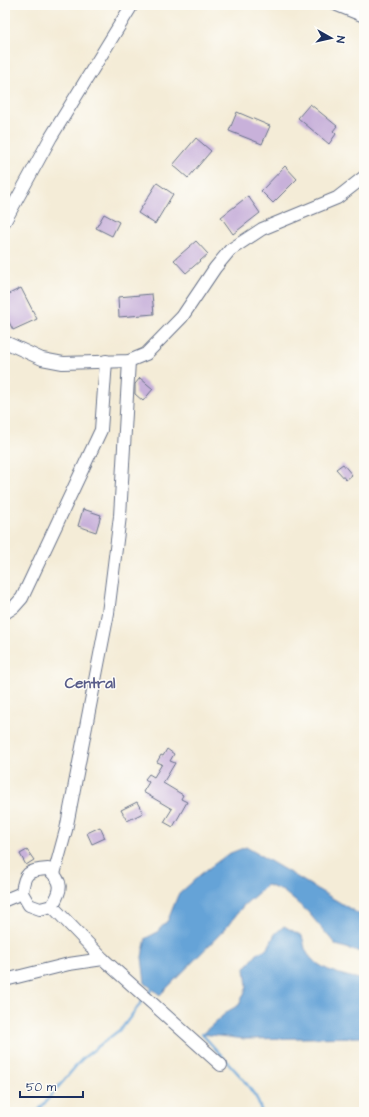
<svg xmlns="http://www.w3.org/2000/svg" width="369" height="1117" font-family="'Architects Daughter',sans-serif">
	<rect width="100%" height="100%" fill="#fdfcf7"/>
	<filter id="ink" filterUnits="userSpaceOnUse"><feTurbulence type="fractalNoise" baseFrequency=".025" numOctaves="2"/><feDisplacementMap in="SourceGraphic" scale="8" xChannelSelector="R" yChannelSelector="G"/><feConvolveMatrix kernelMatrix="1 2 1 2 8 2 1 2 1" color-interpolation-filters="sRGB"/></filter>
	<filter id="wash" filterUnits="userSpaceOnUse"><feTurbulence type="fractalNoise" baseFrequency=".012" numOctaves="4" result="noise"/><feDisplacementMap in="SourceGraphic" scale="16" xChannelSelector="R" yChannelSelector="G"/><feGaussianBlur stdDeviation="0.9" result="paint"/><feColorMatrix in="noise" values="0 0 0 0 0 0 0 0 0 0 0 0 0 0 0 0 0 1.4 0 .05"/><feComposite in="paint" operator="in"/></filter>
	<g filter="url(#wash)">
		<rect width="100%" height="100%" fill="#f4ecd7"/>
		<g fill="#65a3d7" stroke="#40699a">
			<polygon points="246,847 297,877 364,917 364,953 336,945 307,911 283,891 267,885 243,906 226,928 160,995 145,983 142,957 146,938 156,933 168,920 178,895 201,874 228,854"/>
			<path d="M 284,926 L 302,936 C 304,941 304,947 306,951 C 316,970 345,976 364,980 L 364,1037 L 245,1039 L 202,1034 L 228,1011 L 239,1005 L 247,987 L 245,968 L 258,953 L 268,948 L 275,934 Z"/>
		</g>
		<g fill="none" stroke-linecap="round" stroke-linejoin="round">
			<g stroke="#65a3d7" stroke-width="2.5">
				<polyline points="147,995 152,989"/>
				<polyline points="202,1034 243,1079 256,1097 262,1112"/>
				<polyline points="37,1112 82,1059 122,1028 143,1000"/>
			</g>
		</g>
		<g id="blocks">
			<g fill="#c8b1da">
				<polygon points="310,104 337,126 333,131 336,134 329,144 298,118"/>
				<polygon points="237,112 270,126 262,144 229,131"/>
				<polygon points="196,138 211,151 188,178 173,165"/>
				<polygon points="285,166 297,179 273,203 261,191"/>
				<polygon points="157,183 173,194 155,224 138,213"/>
				<polygon points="248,196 260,213 233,234 221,217"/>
				<polygon points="104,214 119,222 112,236 96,228"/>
				<polygon points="196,241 208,254 186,273 174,260"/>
				<polygon points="21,288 37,319 13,330 5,314 5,296"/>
				<polygon points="152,294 154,314 119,317 118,297"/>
				<polygon points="140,378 153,389 143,401 135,394 135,384"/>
				<polygon points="343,464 352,475 346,480 336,469"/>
				<polygon points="83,509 101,515 96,532 78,526"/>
				<polygon points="167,749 174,754 170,761 175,763 163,783 183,795 181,799 187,802 173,827 164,822 172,809 143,792 149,782 145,779 149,774 154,777 162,764 157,762 161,755 163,756"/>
				<polygon points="137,802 143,813 127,821 121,810"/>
				<polygon points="100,827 105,838 92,844 87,833"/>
				<polygon points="27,850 34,860 26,865 20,854"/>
			</g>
		</g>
	</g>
	<g filter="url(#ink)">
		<use href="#blocks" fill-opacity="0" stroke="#677188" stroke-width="1"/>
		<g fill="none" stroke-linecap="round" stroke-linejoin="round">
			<g stroke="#677188" stroke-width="14">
				<g id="minor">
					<polyline points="337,5 364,16"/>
					<polyline points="5,221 51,137 132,5"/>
					<polyline points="5,342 42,359 63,363 129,361 146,354 182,317 215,268 230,250 262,229 337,198 364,177"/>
					<polyline points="5,613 14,607 22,598 101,430 106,361"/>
					<path d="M 48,869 C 64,882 62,890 52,906 L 40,909 L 29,905 L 22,893 C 24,873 28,870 48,869 Z"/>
					<polyline points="54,874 66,830 108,613 120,516 129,361"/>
					<polyline points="5,900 22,893"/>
					<polyline points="52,906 103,959"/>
					<polyline points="5,980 69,964 103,959 221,1065"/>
				</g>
			</g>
			<use href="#minor" stroke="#fff" stroke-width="12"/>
		</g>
	</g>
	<g text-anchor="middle" stroke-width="3" stroke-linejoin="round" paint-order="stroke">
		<g font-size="15" font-weight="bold" fill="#585c89" stroke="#fdfcf7">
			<text x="90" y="688">Central</text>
		</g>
	</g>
	<rect width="369" height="1117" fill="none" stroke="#fdfcf7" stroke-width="20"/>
	<g transform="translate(331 38) rotate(98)" stroke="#fdfcf7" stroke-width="3" paint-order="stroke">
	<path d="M0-3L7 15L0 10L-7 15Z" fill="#1b2f5e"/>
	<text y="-6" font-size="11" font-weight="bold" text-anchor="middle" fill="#1b2f5e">N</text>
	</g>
	<path d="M20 1091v6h63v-6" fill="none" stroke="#1b2f5e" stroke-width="2"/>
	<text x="26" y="1091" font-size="12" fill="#1b2f5e" stroke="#fdfcf7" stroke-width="3" paint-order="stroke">50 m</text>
</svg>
